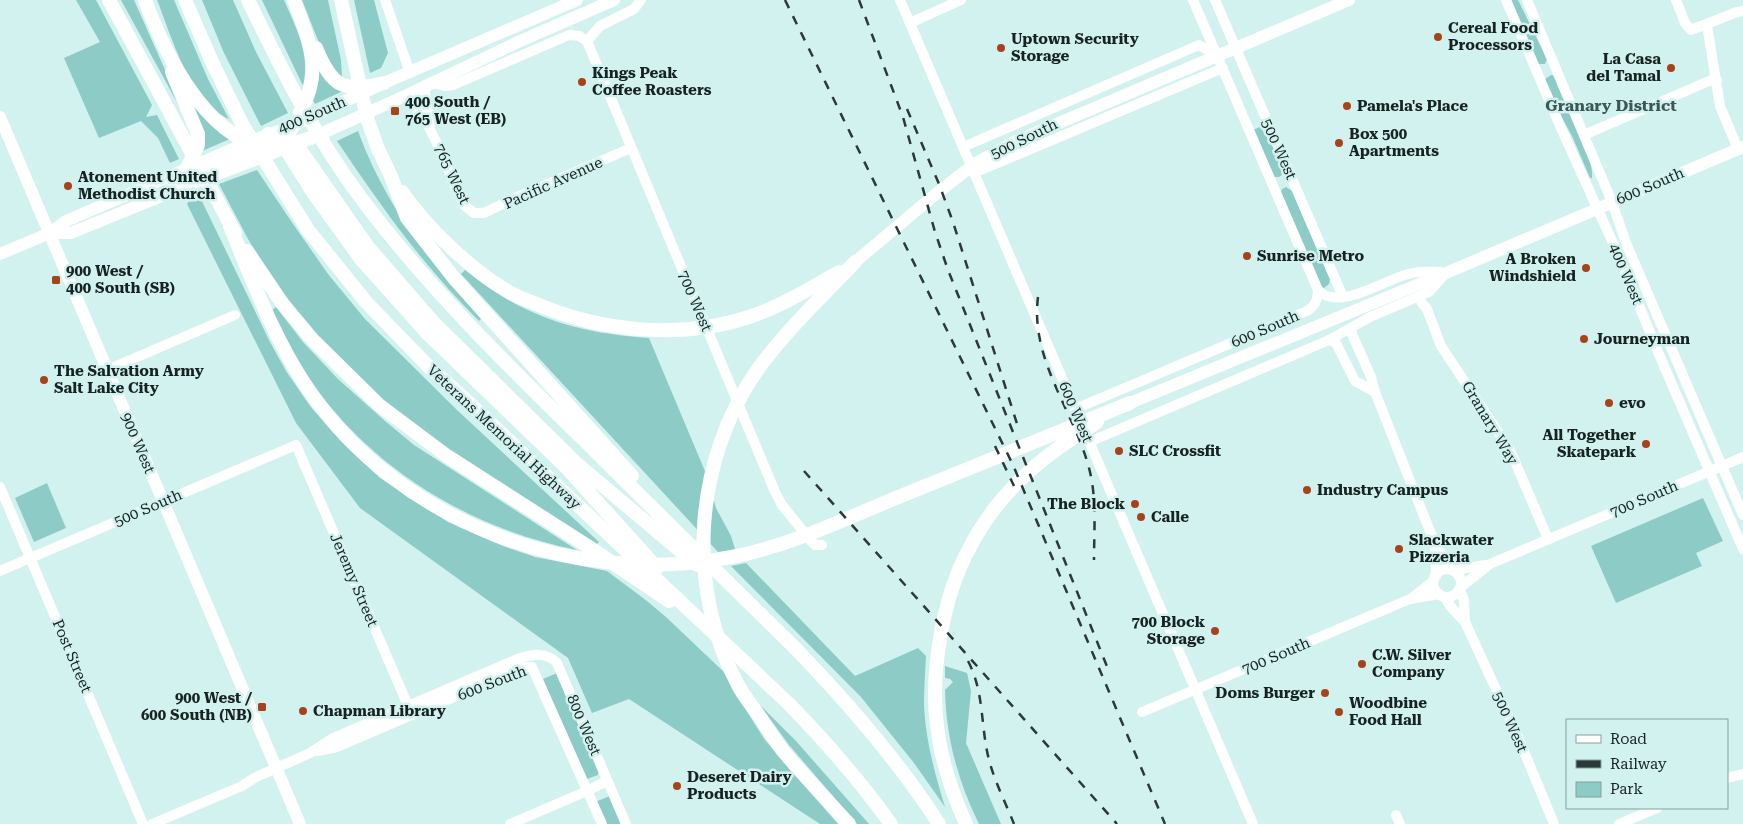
<svg xmlns="http://www.w3.org/2000/svg" width="1743" height="824" font-family="'Roboto Serif',serif">
	<rect width="100%" height="100%" fill="#d2f2ef"/>
	<g fill="#8ccbc6">
		<polygon points="76,0 96,0 152,105 146,117 157,115 179,159 170,163 158,138 141,121 99,138 64,58 100,42"/>
		<polygon points="121,0 134,0 190,126"/>
		<path d="M 157,0 L 174,0 L 208,79 L 229,119 C 189,101 172,37 157,0 Z"/>
		<polygon points="202,0 233,0 256,52 288,113 261,126 224,53"/>
		<path d="M 262,0 L 284,0 C 296,28 311,54 303,86 Z"/>
		<path d="M 302,0 L 328,0 L 341,60 L 342,77 C 326,69 310,18 302,0 Z"/>
		<polygon points="354,0 374,0 388,53 381,68 370,73"/>
		<polygon points="1510,0 1518,0 1547,59 1545,64 1538,64"/>
		<polygon points="316,63 326,81 343,91 315,104 311,97"/>
		<path d="M 1551,75 L 1555,76 C 1563,96 1596,161 1592,178 L 1590,178 L 1572,136 L 1555,105 L 1545,79 Z"/>
		<polygon points="189,101 201,114 230,139 202,151"/>
		<path d="M 1260,127 C 1269,140 1283,158 1283,174 L 1279,177 L 1273,177 L 1253,130 Z"/>
		<path d="M 358,131 C 385,205 429,261 481,319 L 479,321 C 424,267 380,205 337,141 Z"/>
		<polygon points="257,170 291,221 328,274 365,319 457,410 599,542 595,546 434,440 397,413 324,345 283,293 265,268 248,239 219,184"/>
		<polygon points="1286,187 1292,191 1330,279 1329,284 1324,288 1321,287 1280,193 1282,189"/>
		<polygon points="198,193 270,342 286,371 310,406 342,442 380,478 448,522 503,546 535,557 607,571 647,601 666,617 726,674 744,707 765,740 838,824 820,824 629,699 592,713 568,658 360,508 296,423 187,204 192,196"/>
		<path d="M 465,270 C 523,317 576,333 649,338 L 707,476 L 716,508 L 731,536 L 735,549 L 718,552 L 461,274 Z"/>
		<path d="M 276,307 L 303,342 L 338,379 L 385,421 L 414,445 L 577,550 C 467,528 366,466 304,371 C 292,351 282,331 271,311 Z"/>
		<polygon points="47,483 66,528 34,542 15,498"/>
		<polygon points="1703,498 1723,541 1696,553 1702,566 1616,603 1591,546"/>
		<path d="M 746,563 L 855,676 L 918,648 L 926,656 C 925,673 924,690 924,707 C 926,742 935,774 945,807 L 914,763 L 861,697 L 731,566 Z"/>
		<path d="M 945,666 L 967,673 L 971,691 L 966,743 L 1001,824 L 979,824 C 958,782 946,737 945,690 L 953,682 L 950,679 L 945,678 Z"/>
		<polygon points="557,673 599,772 598,775 587,779 543,679"/>
		<polygon points="760,705 796,741 869,824 857,824 789,745"/>
		<polygon points="610,796 621,824 605,824 595,802"/>
	</g>
	<g fill="none" stroke-linecap="round" stroke-linejoin="round">
		<g stroke="#fff" stroke-width="10">
			<polyline points="385,0 410,73"/>
			<polyline points="900,0 1253,824"/>
			<polyline points="1215,0 1343,297"/>
			<polyline points="1506,0 1561,128 1618,254 1658,352 1743,549"/>
			<polyline points="1527,0 1612,202 1626,243 1743,515"/>
			<polyline points="1676,0 1685,23 1691,30 1737,12 1743,11"/>
			<polyline points="910,23 961,0"/>
			<polyline points="1707,25 1720,106 1738,149"/>
			<polyline points="587,41 775,492 782,505 812,542 815,545 822,545"/>
			<polyline points="587,41 600,26 634,9 641,0"/>
			<polyline points="433,83 445,86 453,85 569,35 579,36 587,41"/>
			<polyline points="424,87 431,123"/>
			<path d="M 405,96 C 437,127 444,167 464,205 L 474,213 L 484,213 L 517,197 L 631,148"/>
			<polyline points="1584,135 1709,81 1717,80"/>
			<polyline points="963,147 1199,45 1217,56"/>
			<polyline points="974,173 1223,68"/>
			<polyline points="1419,297 1422,303 1427,309 1441,346 1510,450 1548,539"/>
			<polyline points="1352,329 1352,334 1371,377 1375,392 1435,544 1452,570"/>
			<polyline points="1329,340 1336,343 1355,381 1375,392"/>
			<polyline points="107,370 235,315"/>
			<path d="M 1075,409 L 1307,311 C 1315,306 1318,300 1318,290 L 1193,0"/>
			<path d="M 1089,442 L 1329,340 L 1370,317 L 1429,292 L 1446,273 C 1433,271 1420,271 1408,274 C 1384,280 1338,312 1318,290"/>
			<polyline points="0,487 143,824"/>
			<polyline points="1435,545 1436,576"/>
			<circle cx="1447" cy="583" r="14"/>
			<polyline points="1454,570 1486,565"/>
			<polyline points="0,571 296,445 412,715"/>
			<polyline points="1462,586 1490,564 1743,457"/>
			<polyline points="1460,589 1464,601 1465,622"/>
			<polyline points="1445,597 1450,606 1465,622 1518,737 1554,824"/>
			<polyline points="1411,599 1434,580"/>
			<polyline points="1142,712 1410,599 1439,594"/>
			<polyline points="318,751 337,747 524,667 532,667 602,824"/>
			<polyline points="1727,778 1743,774"/>
			<polyline points="1396,815 1400,824"/>
			<path d="M 152,824 L 242,786 L 254,778 L 310,753 L 333,738 L 520,658 C 534,654 546,652 557,663 L 626,824"/>
			<polyline points="510,824 587,791 607,781"/>
			<polyline points="1619,824 1657,808"/>
		</g>
		<g stroke="#fff" stroke-width="12">
			<polyline points="0,117 300,824"/>
			<polyline points="309,139 405,96 518,42 614,0"/>
			<polyline points="197,182 286,148"/>
			<polyline points="50,233 71,233 174,191"/>
			<polyline points="0,254 50,233 66,221 249,142 294,125 384,83 577,0"/>
			<polyline points="855,262 937,193 976,163 1014,142 1349,0"/>
			<polyline points="1130,403 1446,273 1743,147"/>
		</g>
		<g stroke="#fff" stroke-width="14">
			<polyline points="109,0 235,233"/>
			<path d="M 145,0 C 164,52 207,142 270,147 C 284,148 298,142 311,138"/>
			<path d="M 185,0 L 213,64 L 242,124 L 308,230 L 366,302 L 428,366 L 467,401 L 789,704 C 826,742 860,781 891,824"/>
			<path d="M 248,0 C 281,68 315,137 361,198 C 426,285 504,362 582,438 C 653,509 725,579 797,650 C 849,704 898,760 939,824"/>
			<path d="M 294,0 C 309,42 324,70 300,112"/>
			<polyline points="341,0 367,118 378,149 390,174 407,218 454,278 632,476"/>
			<path d="M 316,48 C 332,87 343,93 384,83"/>
			<polyline points="172,72 198,134 198,145 187,168"/>
			<polyline points="294,125 285,139 285,148 314,194 361,259 428,334 565,466 657,568"/>
			<polyline points="268,134 288,139 296,144 368,247 434,323 576,463 697,565"/>
			<path d="M 402,192 C 428,229 471,270 509,292 C 517,297 526,300 534,303 C 601,332 681,340 752,316 C 783,305 811,288 839,272"/>
			<polyline points="166,194 228,159 263,144"/>
			<path d="M 230,226 C 253,282 274,339 308,389 C 399,523 575,588 732,557 C 789,546 843,520 896,498 C 974,466 1052,434 1130,403"/>
			<polyline points="247,251 282,303 312,339 379,405 447,456 592,549 669,601"/>
			<path d="M 849,824 C 827,800 804,776 783,751 C 774,739 766,726 757,713 C 751,704 743,695 738,685 C 685,587 694,460 758,369 C 786,330 822,297 855,262"/>
			<path d="M 966,824 C 952,793 941,761 937,726 C 930,673 943,596 969,549 C 981,525 999,501 1018,482 C 1042,458 1069,440 1097,422"/>
		</g>
		<g stroke="#2b3938" stroke-width="2.5" stroke-dasharray="9 9" stroke-linecap="butt">
			<polyline points="785,0 1013,465 1165,824"/>
			<polyline points="859,0 903,117 935,232 948,270 1108,669"/>
			<polyline points="907,109 939,184 953,222 1019,430"/>
			<path d="M 1038,297 C 1030,360 1074,411 1089,468 C 1097,498 1094,530 1094,560"/>
			<polyline points="995,446 1014,486"/>
			<polyline points="804,471 1117,824"/>
			<path d="M 968,661 C 983,689 981,721 987,751 C 992,777 1005,801 1014,824"/>
		</g>
	</g>
	<g fill="#a8421b" stroke="#d2f2ef" stroke-width="2">
		<circle cx="1438" cy="37" r="5"/>
		<circle cx="1001" cy="48" r="5"/>
		<circle cx="1671" cy="68" r="5"/>
		<circle cx="582" cy="82" r="5"/>
		<circle cx="1347" cy="106" r="5"/>
		<rect x="390" y="106" width="10" height="10" rx="2.5"/>
		<circle cx="1339" cy="143" r="5"/>
		<circle cx="68" cy="186" r="5"/>
		<circle cx="1247" cy="256" r="5"/>
		<circle cx="1586" cy="268" r="5"/>
		<rect x="51" y="275" width="10" height="10" rx="2.5"/>
		<circle cx="1584" cy="339" r="5"/>
		<circle cx="44" cy="380" r="5"/>
		<circle cx="1609" cy="403" r="5"/>
		<circle cx="1646" cy="444" r="5"/>
		<circle cx="1119" cy="451" r="5"/>
		<circle cx="1307" cy="490" r="5"/>
		<circle cx="1135" cy="504" r="5"/>
		<circle cx="1141" cy="517" r="5"/>
		<circle cx="1399" cy="549" r="5"/>
		<circle cx="1215" cy="631" r="5"/>
		<circle cx="1362" cy="664" r="5"/>
		<circle cx="1325" cy="693" r="5"/>
		<rect x="257" y="702" width="10" height="10" rx="2.5"/>
		<circle cx="303" cy="711" r="5"/>
		<circle cx="1339" cy="712" r="5"/>
		<circle cx="677" cy="786" r="5"/>
	</g>
	<g text-anchor="middle" stroke-width="5" stroke-linejoin="round" paint-order="stroke">
		<g font-size="15" font-weight="bold" fill="#172322" stroke="#d2f2ef" text-anchor="start">
			<text x="1448" y="33">Cereal Food<tspan x="1448" dy="17">Processors</tspan></text>
			<text x="1011" y="44">Uptown Security<tspan x="1011" dy="17">Storage</tspan></text>
			<text x="1661" y="64" text-anchor="end">La Casa<tspan x="1661" dy="17">del Tamal</tspan></text>
			<text x="592" y="78">Kings Peak<tspan x="592" dy="17">Coffee Roasters</tspan></text>
			<text x="405" y="107">400 South /<tspan x="405" dy="17">765 West (EB)</tspan></text>
			<text x="1357" y="111">Pamela's Place</text>
			<text x="1349" y="139">Box 500<tspan x="1349" dy="17">Apartments</tspan></text>
			<text x="78" y="182">Atonement United<tspan x="78" dy="17">Methodist Church</tspan></text>
			<text x="1257" y="261">Sunrise Metro</text>
			<text x="1576" y="264" text-anchor="end">A Broken<tspan x="1576" dy="17">Windshield</tspan></text>
			<text x="66" y="276">900 West /<tspan x="66" dy="17">400 South (SB)</tspan></text>
			<text x="1594" y="344">Journeyman</text>
			<text x="54" y="376">The Salvation Army<tspan x="54" dy="17">Salt Lake City</tspan></text>
			<text x="1619" y="408">evo</text>
			<text x="1636" y="440" text-anchor="end">All Together<tspan x="1636" dy="17">Skatepark</tspan></text>
			<text x="1129" y="456">SLC Crossfit</text>
			<text x="1317" y="495">Industry Campus</text>
			<text x="1125" y="509" text-anchor="end">The Block</text>
			<text x="1151" y="522">Calle</text>
			<text x="1409" y="545">Slackwater<tspan x="1409" dy="17">Pizzeria</tspan></text>
			<text x="1205" y="627" text-anchor="end">700 Block<tspan x="1205" dy="17">Storage</tspan></text>
			<text x="1372" y="660">C.W. Silver<tspan x="1372" dy="17">Company</tspan></text>
			<text x="1315" y="698" text-anchor="end">Doms Burger</text>
			<text x="252" y="703" text-anchor="end">900 West /<tspan x="252" dy="17">600 South (NB)</tspan></text>
			<text x="1349" y="708">Woodbine<tspan x="1349" dy="17">Food Hall</tspan></text>
			<text x="313" y="716">Chapman Library</text>
			<text x="687" y="782">Deseret Dairy<tspan x="687" dy="17">Products</tspan></text>
		</g>
		<g font-size="15" fill="#172322" stroke="#d2f2ef">
			<text transform="translate(312 115) rotate(-23)" y="5">400 South</text>
			<text transform="translate(1024 139) rotate(-26)" y="5">500 South</text>
			<text transform="translate(1279 149) rotate(66)" y="5">500 West</text>
			<text transform="translate(452 174) rotate(65)" y="5">765 West</text>
			<text transform="translate(553 183) rotate(-24)" y="5">Pacific Avenue</text>
			<text transform="translate(1650 186) rotate(-23)" y="5">600 South</text>
			<text transform="translate(1626 274) rotate(67)" y="5">400 West</text>
			<text transform="translate(695 301) rotate(67)" y="5">700 West</text>
			<text transform="translate(1265 329) rotate(-23)" y="5">600 South</text>
			<text transform="translate(1076 412) rotate(67)" y="5">600 West</text>
			<text transform="translate(1490 423) rotate(59)" y="5">Granary Way</text>
			<text transform="translate(504 437) rotate(43)" y="5">Veterans Memorial Highway</text>
			<text transform="translate(138 443) rotate(67)" y="5">900 West</text>
			<text transform="translate(1644 499) rotate(-23)" y="5">700 South</text>
			<text transform="translate(148 508) rotate(-23)" y="5">500 South</text>
			<text transform="translate(354 580) rotate(67)" y="5">Jeremy Street</text>
			<text transform="translate(72 656) rotate(67)" y="5">Post Street</text>
			<text transform="translate(1276 656) rotate(-23)" y="5">700 South</text>
			<text transform="translate(492 683) rotate(-21)" y="5">600 South</text>
			<text transform="translate(1510 722) rotate(66)" y="5">500 West</text>
			<text transform="translate(584 725) rotate(67)" y="5">800 West</text>
		</g>
		<g font-size="16" font-weight="bold" fill="#3c5856" stroke="#d2f2ef">
			<text x="1611" y="111">Granary District</text>
		</g>
	</g>
	<rect x="1566" y="719" width="162" height="90" fill="#d2f2ef" stroke="#879f9d"/>
	<rect x="1576" y="735" width="25" height="8" fill="#ffffff" stroke="#879f9d"/>
	<text x="1610" y="744" font-size="15" fill="#172322">Road</text>
	<rect x="1576" y="760" width="25" height="8" fill="#2b3938" stroke="#879f9d"/>
	<text x="1610" y="769" font-size="15" fill="#172322">Railway</text>
	<rect x="1576" y="782" width="25" height="15" fill="#8ccbc6" stroke="#879f9d"/>
	<text x="1610" y="794" font-size="15" fill="#172322">Park</text>
</svg>
